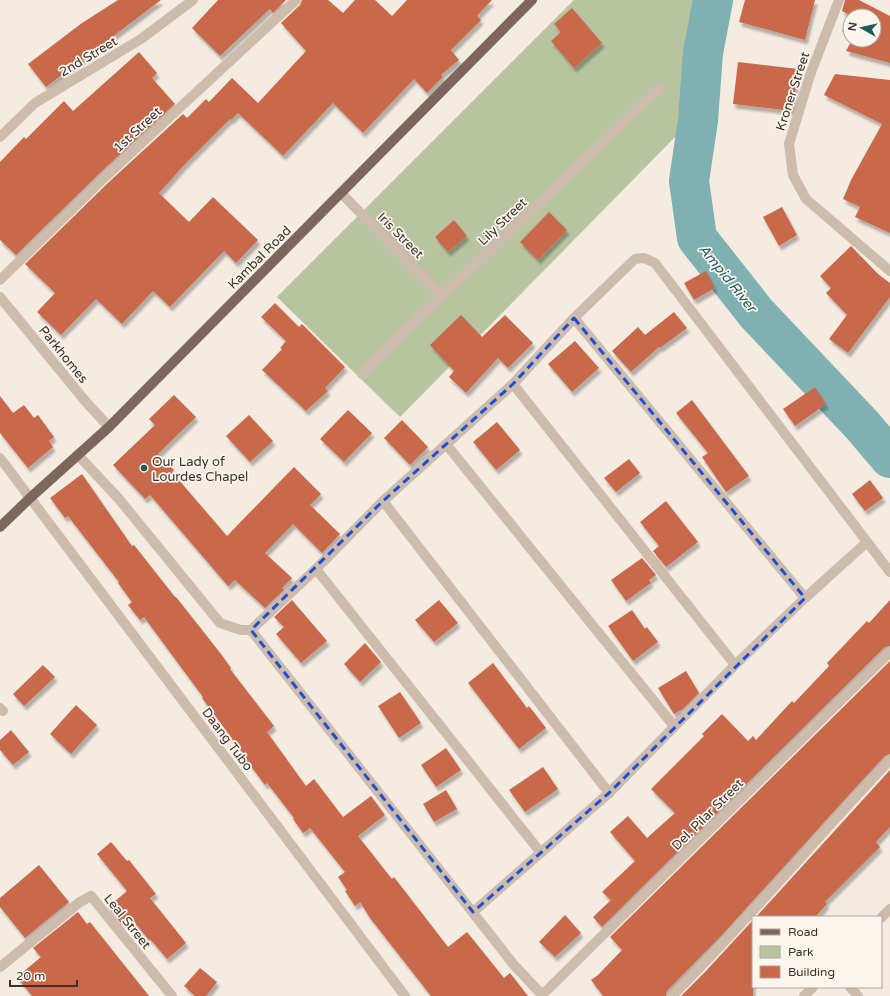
<svg xmlns="http://www.w3.org/2000/svg" width="890" height="996" font-family="'Varela Round',sans-serif">
	<defs>
		<filter id="shadow"><feDropShadow dx="2.5" dy="4.5" stdDeviation="1" flood-color="#0004"/></filter>
	</defs>
	<rect width="100%" height="100%" fill="#f4ebe1"/>
	<polygon fill="#b8c4a0" points="574,0 703,0 681,131 400,417 277,297"/>
	<g fill="none" stroke-linecap="round" stroke-linejoin="round">
		<polyline stroke="#7fb0b2" stroke-width="40" points="713,0 703,53 698,120 689,181 697,238 756,313 862,425 890,458"/>
	</g>
	<g fill="#c8694b" filter="url(#shadow)">
		<polygon points="118,0 161,0 46,87 28,64 82,23"/>
		<polygon points="218,0 286,0 273,13 270,9 220,56 192,28"/>
		<polygon points="302,0 328,0 343,13 355,0 375,0 392,16 407,0 492,0 477,16 481,20 451,50 459,60 441,75 443,77 427,93 414,79 363,133 333,103 283,156 238,113 231,120 230,119 187,162 159,193 189,222 213,197 258,240 236,263 224,251 170,307 153,291 122,324 96,299 61,335 37,312 55,293 25,264 110,181 183,114 187,118 206,99 209,102 232,78 258,103 306,51 281,23 300,5"/>
		<polygon points="745,0 815,0 805,40 739,22"/>
		<polygon points="845,0 859,0 890,16 890,63 846,51 852,40 874,40 874,16 850,16 850,35 842,31 850,15 842,11"/>
		<polygon points="572,8 602,43 574,68 551,41 561,32 554,24"/>
		<polygon points="139,52 157,73 152,78 175,104 102,171 16,255 0,240 0,162 24,137 26,139 64,101 73,111"/>
		<polygon points="738,62 798,69 794,104 792,111 733,104"/>
		<polygon points="835,74 890,80 890,233 855,217 860,207 843,199 851,180 882,124 824,95"/>
		<polygon points="782,207 797,235 779,246 763,217"/>
		<polygon points="549,212 567,230 538,260 520,242"/>
		<polygon points="454,220 467,236 448,252 435,237"/>
		<polygon points="851,246 878,274 890,283 890,297 848,353 829,339 847,315 826,293 831,288 820,276"/>
		<polygon points="706,271 715,288 694,300 684,283"/>
		<polygon points="275,303 299,327 302,324 345,367 325,388 328,391 306,411 262,370 282,349 280,348 286,341 261,317"/>
		<polygon points="674,312 687,328 660,348 659,347 631,372 612,351 638,327 645,335"/>
		<polygon points="461,315 482,337 505,315 533,343 508,368 498,358 466,393 449,377 454,371 430,345"/>
		<polygon points="575,341 599,368 572,392 548,364"/>
		<polygon points="815,387 826,404 795,426 783,409"/>
		<polygon points="174,395 196,417 158,454 174,470 172,472 227,536 294,467 321,494 310,505 340,534 322,553 293,524 265,553 292,578 282,588 284,590 265,608 235,580 228,586 150,495 145,499 113,465 155,425 149,419"/>
		<polygon points="0,396 13,413 24,405 34,418 38,415 54,437 49,441 53,447 28,468 0,433"/>
		<polygon points="692,400 749,476 726,492 702,457 708,453 676,413"/>
		<polygon points="348,410 372,433 344,462 320,439"/>
		<polygon points="249,415 273,441 250,462 226,436"/>
		<polygon points="402,420 428,447 410,465 384,438"/>
		<polygon points="497,422 520,450 496,470 473,442"/>
		<polygon points="629,459 640,473 616,492 604,478"/>
		<polygon points="82,474 132,546 134,545 175,597 176,597 221,654 231,668 230,669 274,726 267,732 306,786 314,779 343,817 371,796 385,815 358,836 392,879 394,877 448,947 467,932 504,978 510,973 528,996 431,996 370,918 360,902 355,906 345,891 347,890 338,877 345,872 310,828 303,833 293,819 294,818 267,783 265,785 244,757 245,756 202,698 203,697 144,617 140,620 128,605 132,602 118,583 119,582 68,516 65,518 50,498"/>
		<polygon points="870,480 883,498 865,511 852,494"/>
		<polygon points="666,501 698,542 666,567 653,551 659,546 640,522"/>
		<polygon points="642,558 656,575 649,580 651,583 626,601 611,580"/>
		<polygon points="292,600 327,641 301,663 276,634 284,627 274,617"/>
		<polygon points="439,600 458,623 434,642 415,620"/>
		<polygon points="890,600 890,646 885,647 602,927 593,917 611,900 602,892 635,861 610,832 628,816 647,838 675,813 651,789 704,736 702,734 722,714 748,741 753,736 756,740 792,701 794,703 829,666 827,663 867,621 869,623"/>
		<polygon points="632,610 645,629 647,627 658,642 633,661 608,626"/>
		<polygon points="365,643 381,662 360,682 344,664"/>
		<polygon points="890,661 890,754 885,756 858,785 723,934 667,991 666,996 603,996 591,980 598,975 622,950 610,937"/>
		<polygon points="493,663 527,708 529,706 546,728 519,749 468,683"/>
		<polygon points="43,665 55,677 24,706 13,694"/>
		<polygon points="686,671 699,693 683,709 674,714 658,688"/>
		<polygon points="400,692 421,723 399,738 378,706"/>
		<polygon points="76,705 97,725 71,754 50,734"/>
		<polygon points="11,730 29,752 13,765 0,750 0,740"/>
		<polygon points="446,748 461,770 436,787 421,765"/>
		<polygon points="543,767 558,789 525,812 509,790"/>
		<polygon points="890,770 890,827 876,842 880,847 825,902 827,904 815,917 756,917"/>
		<polygon points="446,790 457,809 434,822 423,804"/>
		<polygon points="111,842 127,861 129,860 156,894 150,898 186,943 167,959 150,939 149,940 129,916 121,923 108,907 127,891 97,854"/>
		<polygon points="39,865 69,902 25,938 0,907 0,898"/>
		<polygon points="78,912 87,924 90,922 149,996 32,996 17,977 41,957 33,948"/>
		<polygon points="565,915 581,933 555,957 539,942"/>
		<polygon points="753,920 753,996 681,996 705,972"/>
		<polygon points="200,968 217,982 206,996 195,996 184,986"/>
	</g>
	<g fill="none" stroke-linecap="round" stroke-linejoin="round">
		<g stroke="#cdbbac" stroke-width="10">
			<polyline points="839,0 810,75 789,144 793,175 806,199 890,271"/>
			<polyline points="0,137 35,103 141,39 193,0"/>
			<polyline points="341,193 442,296"/>
			<polyline points="0,280 106,176 296,0"/>
			<polyline points="0,297 86,402 109,427"/>
			<polyline points="574,318 805,598"/>
			<polyline points="362,374 442,296 660,88"/>
			<polyline points="513,384 735,665"/>
			<polyline points="446,444 674,726"/>
			<polyline points="78,455 119,499 220,623 241,630 251,630 316,569 383,501 513,384 574,318 635,259 644,258 655,263 890,572"/>
			<polyline points="0,458 405,996"/>
			<polyline points="383,501 609,793"/>
			<polyline points="316,569 541,853"/>
			<polyline points="251,630 514,965 543,996"/>
			<polyline points="0,708 3,711"/>
			<polyline points="473,912 609,793 735,665 805,598 867,542"/>
			<polyline points="881,918 890,909"/>
			<polyline points="0,967 80,902 91,896 172,996"/>
			<polyline points="850,987 858,996"/>
			<polyline points="542,995 890,652"/>
			<path d="M 672,996 C 748,920 816,838 890,760"/>
			<polyline points="804,996 813,987"/>
		</g>
		<polyline stroke="#7d675c" stroke-width="10" points="0,527 30,498 109,427 532,0"/>
	</g>
	<path fill="none" stroke="#1d4ed8" stroke-width="3" stroke-dasharray="8 5" stroke-linejoin="round" d="M 574,318 L 805,598 L 609,793 L 473,912 L 251,630 L 383,501 L 513,384 Z"/>
	<circle fill="#1f5a5e" stroke="#fbf5ee" stroke-width="1.5" cx="144" cy="468" r="4"/>
	<g text-anchor="middle" stroke-width="3.5" stroke-linejoin="round" paint-order="stroke">
		<g font-size="13" fill="#3b302b" stroke="#fbf5ee">
			<text transform="translate(88 56) rotate(-31)" y="5">2nd Street</text>
			<text transform="translate(792 91) rotate(-72)" y="5">Kroner Street</text>
			<text transform="translate(137 129) rotate(-43)" y="5">1st Street</text>
			<text transform="translate(502 221) rotate(-44)" y="5">Lily Street</text>
			<text transform="translate(401 235) rotate(45)" y="5">Iris Street</text>
			<text transform="translate(259 257) rotate(-45)" y="5">Kambal Road</text>
			<text transform="translate(64 354) rotate(51)" y="5">Parkhomes</text>
			<text transform="translate(228 739) rotate(53)" y="5">Daang Tubo</text>
			<text transform="translate(707 814) rotate(-45)" y="5">Del. Pilar Street</text>
			<text transform="translate(128 921) rotate(51)" y="5">Leal Street</text>
		</g>
		<g font-size="13" fill="#3b302b" stroke="#fbf5ee" text-anchor="start">
			<text x="152" y="466">Our Lady of<tspan x="152" dy="15">Lourdes Chapel</tspan></text>
		</g>
		<g font-size="14" font-style="italic" fill="#1f5a5e" stroke="#fbf5ee">
			<text transform="translate(728 278) rotate(51)" y="5">Ampid River</text>
		</g>
	</g>
	<rect x="752" y="916" width="130" height="72" fill="#fbf5ee" stroke="#aea6a0"/>
	<rect x="760" y="929" width="20" height="6" fill="#7d675c" stroke="#aea6a0"/>
	<text x="788" y="936" font-size="12" fill="#3b302b">Road</text>
	<rect x="760" y="946" width="20" height="12" fill="#b8c4a0" stroke="#aea6a0"/>
	<text x="788" y="956" font-size="12" fill="#3b302b">Park</text>
	<rect x="760" y="966" width="20" height="12" fill="#c8694b" stroke="#aea6a0"/>
	<text x="788" y="976" font-size="12" fill="#3b302b">Building</text>
	<g transform="translate(862 28) rotate(278)"><circle r="19" fill="#fbf5ee" stroke="#aea6a0"/>
	<path d="M0-3L7 15L0 10L-7 15Z" fill="#1f5a5e"/>
	<text y="-6" font-size="11" font-weight="bold" text-anchor="middle" fill="#3b302b">N</text>
	</g>
	<path d="M10 980v6h67v-6" fill="none" stroke="#3b302b" stroke-width="2"/>
	<text x="16" y="980" font-size="12" fill="#3b302b" stroke="#fbf5ee" stroke-width="3" paint-order="stroke">20 m</text>
</svg>
